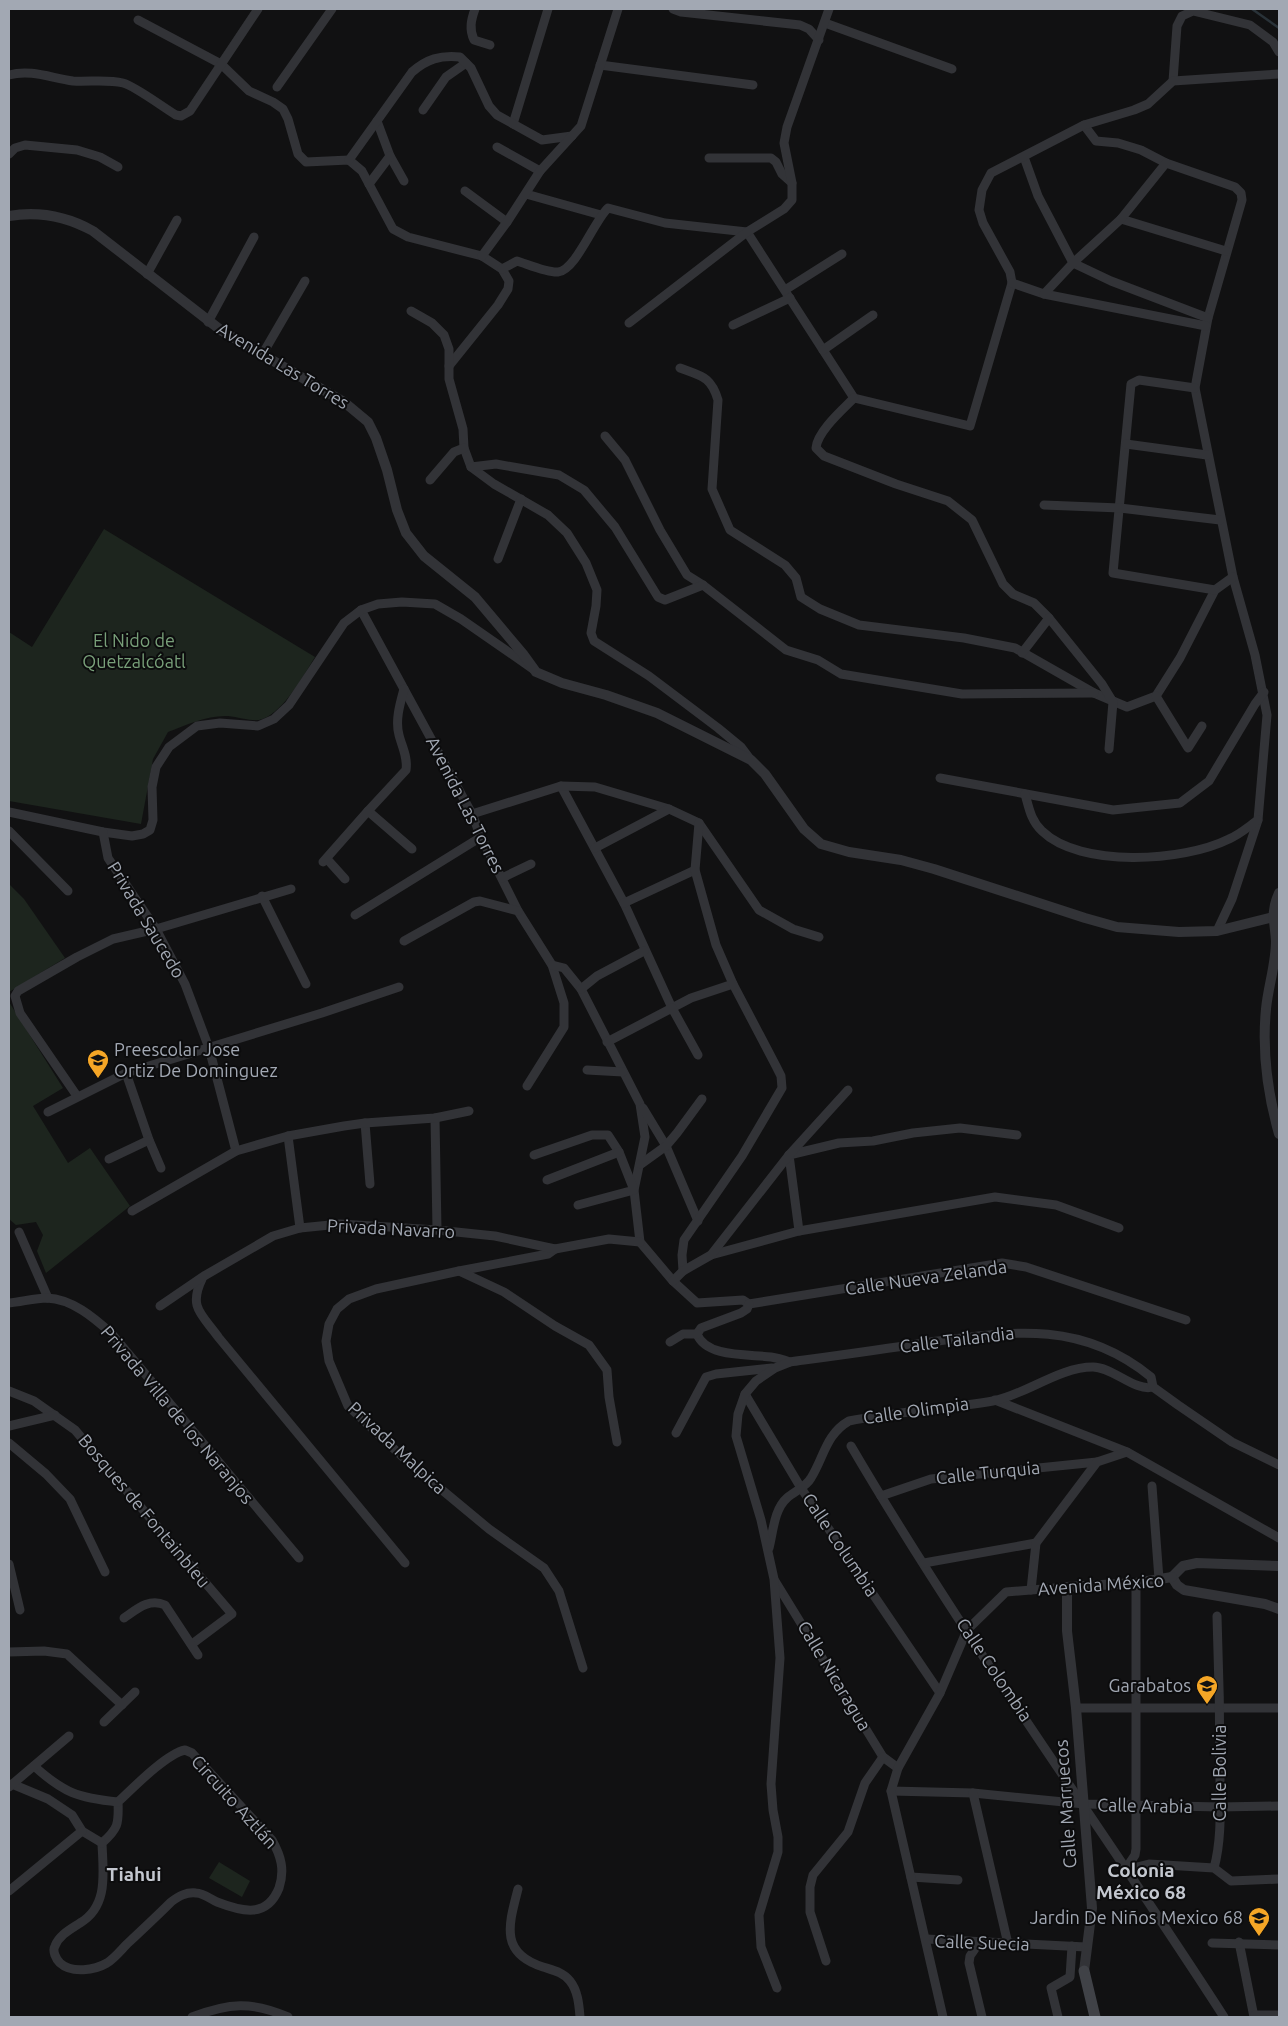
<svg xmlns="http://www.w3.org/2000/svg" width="1288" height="2026" font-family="Ubuntu,sans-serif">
	<rect width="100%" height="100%" fill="#111112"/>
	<g fill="#1d251e">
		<path d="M 104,529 L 315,657 C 303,676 282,715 259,720 C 250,721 238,717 228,716 C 208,715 186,725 168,732 L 153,759 L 141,824 L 9,801 L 9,632 L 32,647 Z"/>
		<polygon points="9,884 24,899 65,958 9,992"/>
		<polygon points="9,1002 63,1088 33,1106 68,1163 90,1148 130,1206 46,1273 37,1251 43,1235 36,1222 16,1225 9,1219"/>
		<polygon points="219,1862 250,1881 242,1897 209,1878"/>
	</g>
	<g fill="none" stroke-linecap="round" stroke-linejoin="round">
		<polyline stroke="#293238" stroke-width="2.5" points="1252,9 1279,28"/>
		<g stroke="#323337" stroke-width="9">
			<path d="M 475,9 C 471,20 469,29 474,40 L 490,45"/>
			<polyline points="673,9 681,12 800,25 809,29 819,40"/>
			<polyline points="138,20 221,64 249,91 273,102 283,109 288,119 298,154 306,162 349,160 362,171 393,229 408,237 482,256 502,269 509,281 508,289 498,305 449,366"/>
			<polyline points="825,23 952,69"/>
			<polyline points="600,65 753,85"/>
			<path d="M 9,75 C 31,69 51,78 73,81 C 90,82 107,79 123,83 C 135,86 164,108 176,115 L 181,116 L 190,111 L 258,9"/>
			<polyline points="1173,81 1177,26 1182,16 1193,11 1250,25 1273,42 1279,52"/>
			<polyline points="277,87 332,9"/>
			<polyline points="423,110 446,77 466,63"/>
			<polyline points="377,121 390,156 404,181"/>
			<polyline points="513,124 548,9"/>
			<polyline points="1084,125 1096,141 1118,143 1141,150 1166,163 1235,187 1241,193 1242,200 1208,318 1195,388 1233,577 1255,655 1267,715 1258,820 1232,899 1217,931"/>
			<polyline points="497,147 540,171"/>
			<polyline points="9,154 15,148 25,145 77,150 100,157 118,167"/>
			<polyline points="1024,157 1038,196 1073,263 1111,281 1208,318"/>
			<polyline points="709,158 771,158 776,162 782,174 792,183"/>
			<path d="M 349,160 L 412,72 C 427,59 440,55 460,57 L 471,68 L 489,106 L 497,115 L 542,140 L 572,136"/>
			<polyline points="369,184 390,156"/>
			<polyline points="465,191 507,222"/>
			<polyline points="526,194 601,215"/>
			<polyline points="1121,219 1226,251"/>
			<polyline points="747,232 854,398 970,426 1012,283 1010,272 983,223 979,210 982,190 991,173 1084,125 1134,110 1148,104 1173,81 1279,74"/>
			<polyline points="482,256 507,222 540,171 581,126 618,9"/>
			<path d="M 502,269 L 517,261 C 527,264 548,273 558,272 C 576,270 594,221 608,208 L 665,223 L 747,232"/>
			<polyline points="147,274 177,220"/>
			<polyline points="1012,283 1044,294 1206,326"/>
			<polyline points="785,290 842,254"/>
			<polyline points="1044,294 1073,263 1121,219 1166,163"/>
			<polyline points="411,311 432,323 444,335 449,349 449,379 463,429 464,448 471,467 494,484 548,515 567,533 586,563 597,590 596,606 591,633 594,641 649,676 718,728 741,747 750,759"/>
			<polyline points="208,322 254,237"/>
			<polyline points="629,323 747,232 784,209 792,200 792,183 784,143 787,127 829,9"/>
			<polyline points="733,325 790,298"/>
			<polyline points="823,350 873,315"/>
			<polyline points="262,355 305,281"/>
			<path d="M 680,368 C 701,376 711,376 718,400 L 712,489 L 730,530 L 785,565 L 796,578 L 801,597 L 820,609 L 859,625 L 964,638 L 1015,648 L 1094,693 L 1127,707 L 1156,696 L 1180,658 L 1215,590 L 1233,577"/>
			<polyline points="1195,388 1139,380 1131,384 1113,573 1215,590"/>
			<path d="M 854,398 C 842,410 817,432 816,448 L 824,456 L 896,484 L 948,501 L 972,520 L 1003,584 L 1013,594 L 1034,603 L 1049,618 L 1102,684 L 1113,702 L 1109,749"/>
			<polyline points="605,436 625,460 660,530 687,575 703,585 786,650 818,660 841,674 962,694 1094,693"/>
			<polyline points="1126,444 1207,455"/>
			<polyline points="471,467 496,464 559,475 584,490 615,527 658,597 665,600 703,585"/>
			<polyline points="430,480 454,452 464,448"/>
			<polyline points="1044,505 1120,508 1220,520"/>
			<polyline points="498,559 521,499"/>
			<polyline points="361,610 472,814 481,837 518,911 552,965 564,1003 564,1027 527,1086"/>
			<polyline points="1022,653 1049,618"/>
			<polyline points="1156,696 1188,748 1202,726"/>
			<polyline points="940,778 1113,810 1180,803 1209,781 1255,704 1264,692"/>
			<polyline points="561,786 624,903 672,1008 691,998 733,984"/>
			<path d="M 1025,794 C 1029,808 1031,821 1042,831 C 1080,868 1183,862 1229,839 C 1239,835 1248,827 1258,820"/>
			<polyline points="368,811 412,849"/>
			<polyline points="9,812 103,832 132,836 143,834 150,830 153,820 152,787 156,767 169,747 197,726 220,723 258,726 274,719 289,705 344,623 361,610 378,604 402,602 435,604 461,619 533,669"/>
			<polyline points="472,814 561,786 595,787 669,809 699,823 759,910 793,929 819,937"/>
			<polyline points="9,831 68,891"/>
			<polyline points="103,832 108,858 156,929 185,984 209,1048 236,1151"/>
			<polyline points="595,848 669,809"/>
			<polyline points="327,859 345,879"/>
			<path d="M 323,862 L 368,811 L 406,770 C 408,757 402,747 399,735 C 395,720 400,704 404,689"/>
			<polyline points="502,878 531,864"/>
			<polyline points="262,896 306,984"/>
			<polyline points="624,903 695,870"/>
			<polyline points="355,915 481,837"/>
			<polyline points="404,941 474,902 480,901 518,911"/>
			<polyline points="552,965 564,968 581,989 640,1104 645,1137 634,1190 640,1242 673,1281 697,1303 743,1300 749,1304"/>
			<polyline points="581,989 597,976 644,951"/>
			<polyline points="607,1042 672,1008 698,1055"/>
			<polyline points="587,1070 623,1072"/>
			<polyline points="126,1073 149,1140 161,1168"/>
			<polyline points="77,1096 20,1013 15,996 18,991 77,957 113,939 156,929 291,889"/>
			<polyline points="643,1108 666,1146 698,1221"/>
			<polyline points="48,1112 126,1073 322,1013 399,987"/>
			<polyline points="435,1118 437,1230"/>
			<polyline points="365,1123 370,1184"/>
			<polyline points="288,1136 300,1228"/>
			<polyline points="534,1155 592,1135 608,1135 619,1152 634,1190 578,1205"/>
			<polyline points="109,1159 149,1140"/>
			<polyline points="641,1164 666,1146 677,1133 702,1099"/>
			<polyline points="547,1180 619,1152"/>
			<polyline points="132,1211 236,1151 288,1136 344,1126 365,1123 435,1118 469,1111"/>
			<polyline points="799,1231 789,1155 839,1143 873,1141 913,1133 960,1128 1017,1135"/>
			<polyline points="19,1232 48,1298"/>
			<polyline points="555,1249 548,1254 459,1271 376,1289 349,1299 337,1309 329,1324 326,1341 329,1361 348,1406 406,1460 489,1529 544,1568 559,1591 583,1668"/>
			<polyline points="711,1255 799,1231 995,1197 1056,1205 1119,1228"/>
			<polyline points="459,1271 504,1292 555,1326 589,1345 607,1370 609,1397 617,1442"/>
			<polyline points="683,1271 682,1255 684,1240 742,1156 782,1088 781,1076 776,1066 733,984 716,945 695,870 699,823"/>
			<path d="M 202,1279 C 188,1308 202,1314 219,1338 L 405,1563"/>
			<polyline points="673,1281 683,1271 711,1255 789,1155 848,1090"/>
			<path d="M 9,1303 C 21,1302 35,1298 47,1298 C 72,1299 93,1317 111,1333 L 299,1558"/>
			<polyline points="749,1304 1002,1263 1026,1267 1186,1320"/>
			<path d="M 749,1304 L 747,1309 L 741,1313 L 701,1328 L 697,1334 C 706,1358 750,1354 771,1357 C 778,1358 784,1360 790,1362"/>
			<polyline points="160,1306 204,1276 273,1236 300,1228 340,1224 437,1230 495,1236 555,1249 609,1239 640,1242"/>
			<polyline points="670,1342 683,1334 697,1334"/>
			<polyline points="9,1391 34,1401 75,1430 232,1614 192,1644"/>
			<polyline points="745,1394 801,1488 940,1693"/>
			<polyline points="995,1400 1127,1452 1279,1538"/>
			<polyline points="9,1426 55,1415"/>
			<polyline points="676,1433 706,1377 716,1374 772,1368"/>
			<polyline points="9,1443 46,1474 70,1499 105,1572"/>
			<path d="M 851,1446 C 966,1642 1101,1826 1224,2017"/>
			<polyline points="1152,1486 1159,1579"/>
			<polyline points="881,1496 931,1479 1097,1462"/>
			<path d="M 769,1548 C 773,1533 774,1509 787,1498 C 795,1491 806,1487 811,1478 C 824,1457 826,1434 849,1421 C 897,1412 945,1409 993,1401 C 1025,1395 1059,1367 1093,1367 C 1113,1367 1135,1392 1153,1387"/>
			<polyline points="924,1563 1036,1543"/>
			<polyline points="9,1564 20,1610"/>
			<polyline points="775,1581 883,1757 898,1768"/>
			<polyline points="1031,1590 1036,1543 1097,1462 1127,1452"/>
			<path d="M 124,1618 C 137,1609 149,1598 165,1605 L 198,1655"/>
			<polyline points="9,1652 44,1651 67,1654 122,1705"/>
			<polyline points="1076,1708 1279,1708"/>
			<polyline points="104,1722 135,1692"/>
			<path d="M 185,1750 L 192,1753 L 272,1840 C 281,1856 285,1870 279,1888 C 267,1918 243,1912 217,1902 C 211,1899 203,1893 196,1893 C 186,1892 179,1896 171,1902 C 157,1916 142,1930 127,1944 C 121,1950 115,1958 107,1963 C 95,1970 72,1974 60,1963 C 56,1959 52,1951 55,1946 C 59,1935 71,1929 80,1923 C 109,1906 103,1872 102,1843 C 118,1829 119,1824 118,1802 C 133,1788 166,1754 185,1750 Z"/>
			<path d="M 34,1766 C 64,1793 78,1798 118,1802"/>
			<polyline points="12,1784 48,1799 72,1815 82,1831 102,1843"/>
			<polyline points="9,1787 69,1736"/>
			<polyline points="891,1791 973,1793 1084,1804 1220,1807 1279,1806"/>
			<polyline points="973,1793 1008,1944"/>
			<path d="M 1214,1868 C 1222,1839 1220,1807 1220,1777 C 1220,1723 1219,1670 1217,1616"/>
			<polyline points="1125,1870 1135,1855 1136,1849 1136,1583"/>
			<polyline points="1125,1870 1149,1864 1214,1868 1231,1881 1279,1879"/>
			<polyline points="911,1877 958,1880"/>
			<path d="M 518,1889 C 509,1924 499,1953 543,1967 C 552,1970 563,1972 570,1981 C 578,1991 579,2005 580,2017"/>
			<polyline points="9,1891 82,1831"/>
			<polyline points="926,1939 1086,1947"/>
			<polyline points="1239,1942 1254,2017"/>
			<polyline points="979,1943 970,1956 969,1963 982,2017"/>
			<polyline points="1212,1943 1279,1945"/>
			<polyline points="826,1961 810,1912 810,1887 813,1875 848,1832 865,1783 883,1757"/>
			<path d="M 777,1988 L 761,1947 L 759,1915 L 778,1852 L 778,1837 L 773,1810 L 771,1784 L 780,1658 L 774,1579 L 761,1520 L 736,1436 L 738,1414 L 745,1394 L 756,1381 L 775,1368 L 790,1362 C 834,1356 879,1350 923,1343 C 1007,1332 1079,1318 1151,1377 L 1153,1387 L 1178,1405 L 1232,1442 L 1279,1465"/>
			<polyline points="1255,2015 1279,2015"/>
			<path d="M 192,2017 C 229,2003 251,2001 288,2017"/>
			<polyline points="943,2017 891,1791 898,1768 940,1693 967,1630 1006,1592 1067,1587"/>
			<polyline points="1058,2017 1051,1988 1070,1977 1072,1946"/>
		</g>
		<g stroke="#323337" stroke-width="10">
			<path d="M 9,216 C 38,211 66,216 93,231 L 222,331 L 344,402 L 368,422 L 376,438 L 387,470 L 397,510 L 406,533 L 424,556 L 475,597 L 523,654 L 536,672 L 562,683 L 606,695 L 657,713 L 751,760 L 765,774 L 804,829 L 821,844 L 849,852 L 901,860 L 934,869 L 1085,918 L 1117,927 L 1179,932 L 1217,931 L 1273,917"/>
			<path d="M 1279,893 C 1270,913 1275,922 1276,941 C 1276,964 1268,987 1266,1009 C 1262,1050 1268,1095 1279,1134"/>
			<polyline points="1172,1577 1177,1585 1184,1590 1265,1604 1279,1609"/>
			<polyline points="1172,1577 1183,1566 1197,1563 1279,1566"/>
			<polyline points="1084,1971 1092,1908 1076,1708 1067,1631 1067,1587 1136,1583 1172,1577"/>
		</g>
		<polyline stroke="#404247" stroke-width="11" points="1084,1971 1095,2017"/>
	</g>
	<defs>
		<g id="school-pin" transform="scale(1.125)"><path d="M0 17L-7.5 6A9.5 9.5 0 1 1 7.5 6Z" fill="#f5a626" stroke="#0c0c0d"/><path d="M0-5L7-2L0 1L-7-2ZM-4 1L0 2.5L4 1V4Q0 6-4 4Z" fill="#111"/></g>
	</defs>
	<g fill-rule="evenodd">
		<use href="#school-pin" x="98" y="1060"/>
		<use href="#school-pin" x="1207" y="1686"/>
		<use href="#school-pin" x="1259" y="1918"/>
	</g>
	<g text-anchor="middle" stroke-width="4" stroke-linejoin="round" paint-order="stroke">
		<g font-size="18" fill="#a2a8b3" stroke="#0c0c0d">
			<text transform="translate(283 366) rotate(31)" y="6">Avenida Las Torres</text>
			<text transform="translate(465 805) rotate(63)" y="6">Avenida Las Torres</text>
			<text transform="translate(146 920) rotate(59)" y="6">Privada Saucedo</text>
			<text transform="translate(391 1229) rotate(3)" y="6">Privada Navarro</text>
			<text transform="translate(926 1278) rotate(-8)" y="6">Calle Nueva Zelanda</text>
			<text transform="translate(957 1340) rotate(-7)" y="6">Calle Tailandia</text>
			<text transform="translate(916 1411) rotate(-8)" y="6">Calle Olimpia</text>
			<text transform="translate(177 1415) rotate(50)" y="6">Privada Villa de los Naranjos</text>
			<text transform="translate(397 1448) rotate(43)" y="6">Privada Malpica</text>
			<text transform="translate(988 1473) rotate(-6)" y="6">Calle Turquia</text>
			<text transform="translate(144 1511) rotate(50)" y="6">Bosques de Fontainbleu</text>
			<text transform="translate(840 1545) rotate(56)" y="6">Calle Columbia</text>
			<text transform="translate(1101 1585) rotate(-4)" y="6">Avenida México</text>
			<text transform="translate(994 1670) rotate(56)" y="6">Calle Colombia</text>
			<text transform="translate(834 1676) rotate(59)" y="6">Calle Nicaragua</text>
			<text transform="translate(1220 1773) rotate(-90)" y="6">Calle Bolivia</text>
			<text transform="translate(234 1802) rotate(48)" y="6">Circuito Aztlán</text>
			<text transform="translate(1066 1804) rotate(-94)" y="6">Calle Marruecos</text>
			<text transform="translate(1145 1806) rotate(1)" y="6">Calle Arabia</text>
			<text transform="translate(982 1943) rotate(2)" y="6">Calle Suecia</text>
		</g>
		<g font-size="18" fill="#789f79" stroke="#0c0c0d">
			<text x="134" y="647">El Nido de<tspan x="134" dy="21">Quetzalcóatl</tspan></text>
		</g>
		<g font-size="18" fill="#a2a8b3" stroke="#0c0c0d" text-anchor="end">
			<text x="114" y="1056" text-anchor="start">Preescolar Jose<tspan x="114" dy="21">Ortiz De Dominguez</tspan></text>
			<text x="1191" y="1692">Garabatos</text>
			<text x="1243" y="1924">Jardin De Niños Mexico 68</text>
		</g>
		<g font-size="19" font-weight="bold" fill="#c3c7cf" stroke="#0c0c0d">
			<text x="1141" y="1877">Colonia<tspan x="1141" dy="22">México 68</tspan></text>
			<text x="134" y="1881">Tiahui</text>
		</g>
	</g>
	<rect width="1288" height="2026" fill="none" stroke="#a2a8b3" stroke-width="20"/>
</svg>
